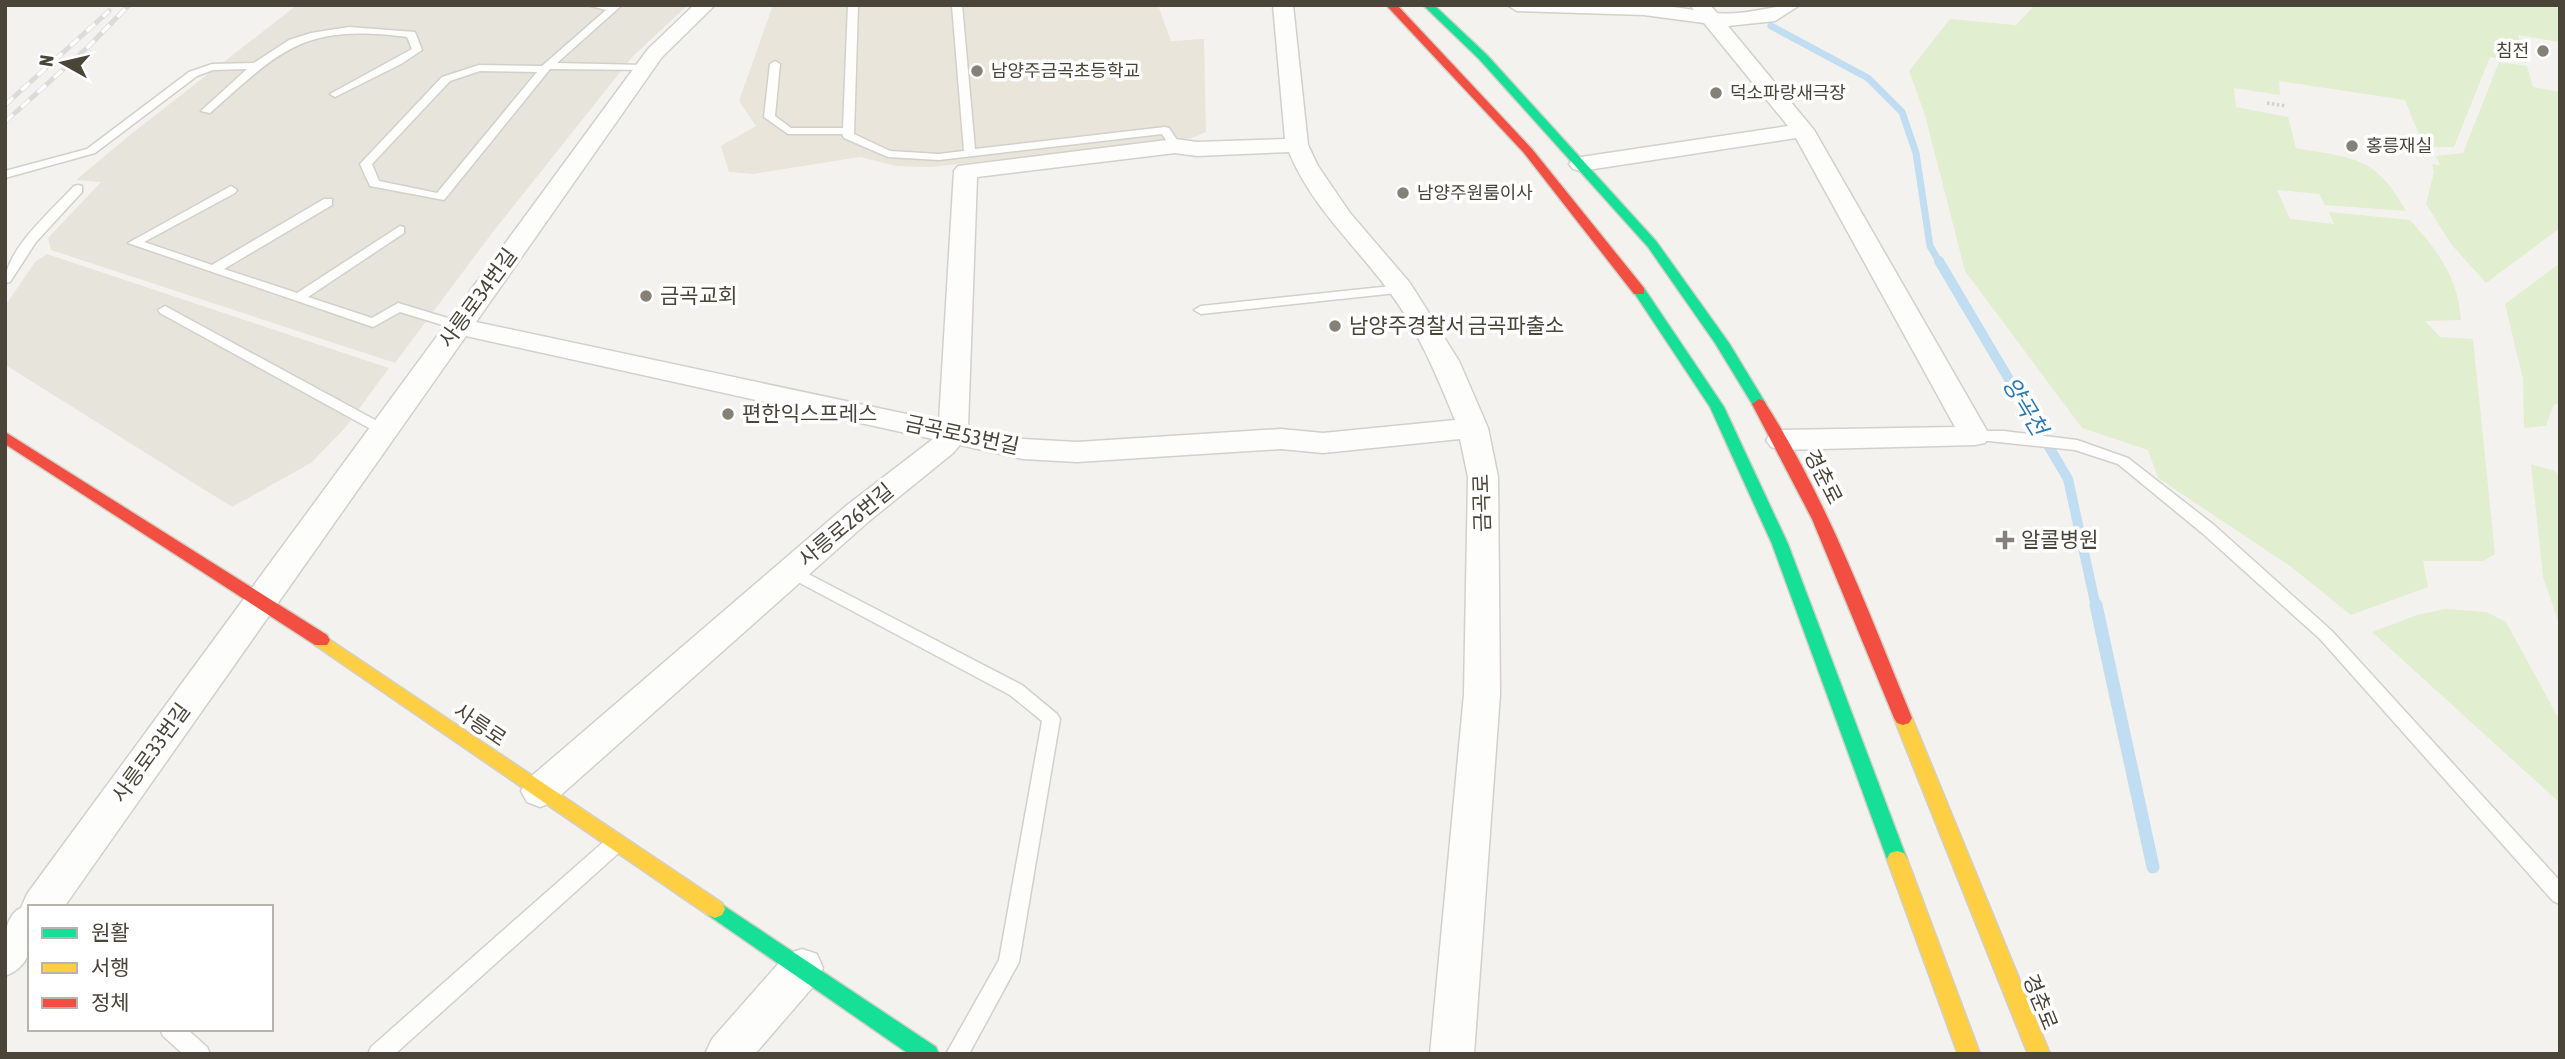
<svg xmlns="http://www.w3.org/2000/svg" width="2565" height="1059" font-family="'Asap Condensed','Noto Sans KR',sans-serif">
	<rect width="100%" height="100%" fill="#f4f2ee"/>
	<g fill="#e7e4dc">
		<polygon points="297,5 688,5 633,56 492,233 395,363 51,250 48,238 101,182 76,180 131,134"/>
		<polygon points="47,254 389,368 345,428 311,463 232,507 7,366 5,306 35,262"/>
	</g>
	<polygon fill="#eae5da" points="773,5 1158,5 1171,41 1204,39 1206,132 1192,138 931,167 896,166 860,157 753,174 729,172 721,146 756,126 739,101"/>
	<g fill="#e1eecf">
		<path d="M 2035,5 L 2560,5 L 2560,42 L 2518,35 L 2526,63 L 2490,57 L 2454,147 L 2424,147 L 2405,100 L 2279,81 L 2280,95 L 2234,88 L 2236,107 L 2288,117 L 2296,148 C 2354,159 2375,155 2406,211 L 2325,205 L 2319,194 L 2277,190 L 2290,219 L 2334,224 L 2329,212 L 2410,220 C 2438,251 2458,277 2461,320 L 2425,321 L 2440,337 L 2473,339 L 2495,554 L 2483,561 L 2423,561 L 2428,587 L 2351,615 L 2290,566 L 2158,478 L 2148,450 L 2082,428 L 1965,271 L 1925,115 L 1909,71 L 1950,19 L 2016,25 Z"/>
		<polygon points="2499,62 2527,66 2533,87 2560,92 2560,228 2486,283 2451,244 2426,204 2434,172 2432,164 2440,165 2436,156 2463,153"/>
		<polygon points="2560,263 2560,402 2553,406 2546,426 2524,428 2523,379 2505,304"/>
		<polygon points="2531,464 2555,471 2560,476 2560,626 2543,577"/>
		<polygon points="2445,609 2486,612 2506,622 2560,721 2560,803 2372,632 2417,615"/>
	</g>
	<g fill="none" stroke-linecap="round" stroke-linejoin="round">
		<polyline stroke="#c0ddf1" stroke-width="7" points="1771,26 1868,78 1902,112 1916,153 1930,246 1940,263"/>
		<polyline stroke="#c0ddf1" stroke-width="10" points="1939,261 2068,479 2096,607"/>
		<polyline stroke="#c0ddf1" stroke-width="13" points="2096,605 2153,867"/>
		<g stroke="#d2d0cb" stroke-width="3">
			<g id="lane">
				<path d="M 587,5 L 622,5 L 557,63 L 644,65 L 648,66 L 648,70 L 550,69 L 444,200 L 370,186 L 360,164 L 442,77 L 479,65 L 542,66 L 606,10 ZM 480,71 L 537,72 L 437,193 L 379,181 L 372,164 L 450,81 Z"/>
				<polygon points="848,5 858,5 854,134 890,151 939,154 964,151 952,5 962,5 975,149 1165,127 1169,128 1181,146 1171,148 1162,134 939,160 888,157 844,138 842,134 788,134 764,117 770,64 775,61 780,64 775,116 791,128 843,128"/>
				<path d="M 349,27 L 415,32 L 422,50 L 401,64 L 335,97 L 330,94 L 412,49 L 407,37 C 304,24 283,48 210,113 L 201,111 L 247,69 L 213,70 L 197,76 L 95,153 L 5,178 L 5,171 L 87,149 L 189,72 L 212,64 L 254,63 L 289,40 L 311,33 Z"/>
				<path d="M 78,185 L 82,186 L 82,192 L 36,242 L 10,282 L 5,283 C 5,250 52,210 74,186 Z"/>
				<polygon points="231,186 237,190 235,193 144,242 212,265 324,199 332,199 332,205 224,269 297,293 400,226 404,227 404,233 308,297 372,318 398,303 464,323 466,326 459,330 400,312 373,327 128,243"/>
				<polygon points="1401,285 1406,286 1406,292 1201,314 1194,310 1201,306"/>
				<polygon points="165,306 388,427 390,430 388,433 378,433 160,313 158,310"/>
				<polygon points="1975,431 2004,431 2077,440 2128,458 2214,525 2332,631 2560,881 2560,904 2553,901 2320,639 2202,533 2118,464 2075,450 1970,439 1968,436"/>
				<polygon points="791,565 1022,685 1057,714 1060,719 1019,962 969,1054 946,1054 999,960 1042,721 1010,695 785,575 783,571"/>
				<polygon points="616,835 623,837 626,843 623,849 395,1054 368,1054 371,1047 609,837"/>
				<polygon points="160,1029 187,1029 207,1047 210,1054 183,1054 163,1036"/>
			</g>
		</g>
		<g stroke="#d2d0cb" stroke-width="3">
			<g id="street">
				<path d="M 694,5 L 715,5 L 662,57 L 476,322 L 939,421 L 954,171 L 958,166 L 1175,139 L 1197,142 L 1285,139 L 1273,5 L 1293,5 L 1308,145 L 1318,166 L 1350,213 L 1410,283 L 1459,361 L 1488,428 L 1498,477 L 1500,694 L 1474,1054 L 1430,1054 L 1464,694 L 1468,477 L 1460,439 L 1323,453 L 1281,449 L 1077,462 L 1023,459 L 960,445 L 953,453 L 868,522 L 553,802 L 540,807 L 527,802 L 521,791 L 527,780 L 846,506 L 933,439 L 466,336 L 64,907 L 30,907 C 30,937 38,963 5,976 C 5,955 0,917 21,908 L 27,894 L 648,49 ZM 1289,152 C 1311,206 1355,245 1389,291 C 1418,330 1437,376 1455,420 L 1323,433 L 1281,429 L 1077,442 L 1023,439 L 968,427 L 977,177 L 1175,153 L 1197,156 Z"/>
				<path d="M 1507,5 L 1660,5 L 1694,10 L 1690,5 L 1710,5 L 1717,13 C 1747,16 1770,5 1800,5 L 1775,21 L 1728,26 L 1814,130 L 1990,436 L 1985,443 L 1975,445 L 1781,450 L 1771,447 L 1766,440 L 1771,433 L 1781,430 L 1955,427 L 1796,138 L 1581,171 L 1573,169 L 1569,164 L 1573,159 L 1581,157 L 1788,126 L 1704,23 L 1644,15 L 1517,11 Z"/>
				<polygon points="802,949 817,954 823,968 817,982 755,1054 705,1054 712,1039 787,954"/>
			</g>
		</g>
		<g stroke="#d3cfc5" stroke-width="3">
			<g id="fast">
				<polygon points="1423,5 1434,5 1487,55 1656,241 1729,343 1766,404 1764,407 1754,407 1715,343 1648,247 1479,59"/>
				<polygon points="1639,287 1644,288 1724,407 1788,544 1907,859 1904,865 1897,867 1890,865 1887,859 1772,544 1710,407 1633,291"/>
				<polygon points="715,900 936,1047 939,1054 909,1054 708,915 705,909 708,903"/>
			</g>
		</g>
		<g stroke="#d3cfc5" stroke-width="3">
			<g id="slow">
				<polygon points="321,634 722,903 725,909 722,915 715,918 708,915 315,645 312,640 315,635"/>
				<polygon points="1903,711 1909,713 1912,718 2050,1054 2028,1054 1894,718 1897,713"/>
				<polygon points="1897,851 1904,853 1907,859 1980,1054 1958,1054 1887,859 1890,853"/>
			</g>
		</g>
		<g stroke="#d3cfc5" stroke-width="3">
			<g id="jam">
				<polygon points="1386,5 1397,5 1532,149 1644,288 1644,294 1634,294 1524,153"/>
				<path d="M 1759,399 L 1764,401 C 1827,499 1868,611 1912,718 L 1909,723 L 1903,725 L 1897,723 L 1894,718 L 1812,519 L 1752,404 Z"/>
				<polygon points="5,432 327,635 330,640 327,645 315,645 5,444"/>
			</g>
		</g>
		<polyline stroke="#d3d2cc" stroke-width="3.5" stroke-dasharray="2.5 2.5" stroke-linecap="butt" points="2267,103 2286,106"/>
		<use href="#lane" fill="#fdfdfc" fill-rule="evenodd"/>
		<use href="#street" fill="#fdfdfc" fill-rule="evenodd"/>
		<use href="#fast" fill="#16e098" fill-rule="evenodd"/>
		<use href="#slow" fill="#ffcf43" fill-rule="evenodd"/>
		<use href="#jam" fill="#f24e42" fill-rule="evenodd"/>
		<g stroke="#dbdbda" stroke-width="5">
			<g id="rail">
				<polyline points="5,105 109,11"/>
				<polyline points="5,122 89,46 129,5"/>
			</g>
		</g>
		<use href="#rail" stroke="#fff" stroke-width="3.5" stroke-dasharray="11" stroke-linecap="butt"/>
	</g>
	<g fill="#868178" stroke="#fff" stroke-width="2.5">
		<circle cx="2543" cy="51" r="7"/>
		<circle cx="977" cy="71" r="7"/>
		<circle cx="1716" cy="93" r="7"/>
		<circle cx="2352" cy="146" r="7"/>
		<circle cx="1403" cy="193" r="7"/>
		<circle cx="646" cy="296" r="7"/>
		<circle cx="1335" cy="326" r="7"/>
		<circle cx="728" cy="414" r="7"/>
		<path d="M2001.5 529.5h7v7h7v7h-7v7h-7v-7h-7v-7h7z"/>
	</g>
	<g text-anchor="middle" stroke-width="7" stroke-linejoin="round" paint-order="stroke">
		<g font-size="18" fill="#4b4439" stroke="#fff" text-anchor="start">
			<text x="2529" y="57" text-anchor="end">침전</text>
			<text x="991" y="77">남양주금곡초등학교</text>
			<text x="1730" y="99">덕소파랑새극장</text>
			<text x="2366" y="152">홍릉재실</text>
			<text x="1417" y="199">남양주원룸이사</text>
		</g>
		<g font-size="21" fill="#4b4439" stroke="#fff" text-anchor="start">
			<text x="660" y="303">금곡교회</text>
			<text x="1349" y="333">남양주경찰서 금곡파출소</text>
			<text x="742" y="421">편한익스프레스</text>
			<text x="2021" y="547">알콜병원</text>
		</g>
		<g font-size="21" fill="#4b4439" stroke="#fff">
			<text transform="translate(478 298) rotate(-54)" y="7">사릉로34번길</text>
			<text transform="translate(962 435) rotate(12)" y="7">금곡로53번길</text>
			<text transform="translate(1823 477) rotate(63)" y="7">경춘로</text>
			<text transform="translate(1482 503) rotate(-92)" y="7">금곡로</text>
			<text transform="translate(846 525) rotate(-40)" y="7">사릉로26번길</text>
			<text transform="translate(480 725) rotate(34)" y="7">사릉로</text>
			<text transform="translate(151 753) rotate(-54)" y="7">사릉로33번길</text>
			<text transform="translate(2040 1002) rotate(68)" y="7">경춘로</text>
		</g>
		<g font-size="23" font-style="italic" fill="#2e7ab2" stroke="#fff">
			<text transform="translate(2025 406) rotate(59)" y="8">양곡천</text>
		</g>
	</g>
	<rect width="2565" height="1059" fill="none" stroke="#4b4439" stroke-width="14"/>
	<rect x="28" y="905" width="245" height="126" fill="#ffffff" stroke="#b7b4b0" stroke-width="2"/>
	<rect x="42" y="928" width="35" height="10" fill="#16e098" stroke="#b7b4b0" stroke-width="2"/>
	<text x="91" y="940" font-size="21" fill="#4b4439">원활</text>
	<rect x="42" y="963" width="35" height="10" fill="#ffcf43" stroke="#b7b4b0" stroke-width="2"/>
	<text x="91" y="975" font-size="21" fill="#4b4439">서행</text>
	<rect x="42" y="998" width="35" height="10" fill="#f24e42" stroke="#b7b4b0" stroke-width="2"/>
	<text x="91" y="1010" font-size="21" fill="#4b4439">정체</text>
	<g transform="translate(63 63) rotate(278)" stroke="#ffffff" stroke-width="5" paint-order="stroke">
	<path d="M0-5L12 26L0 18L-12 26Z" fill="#4b4439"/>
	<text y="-10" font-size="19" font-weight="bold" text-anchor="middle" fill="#4b4439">N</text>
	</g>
</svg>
